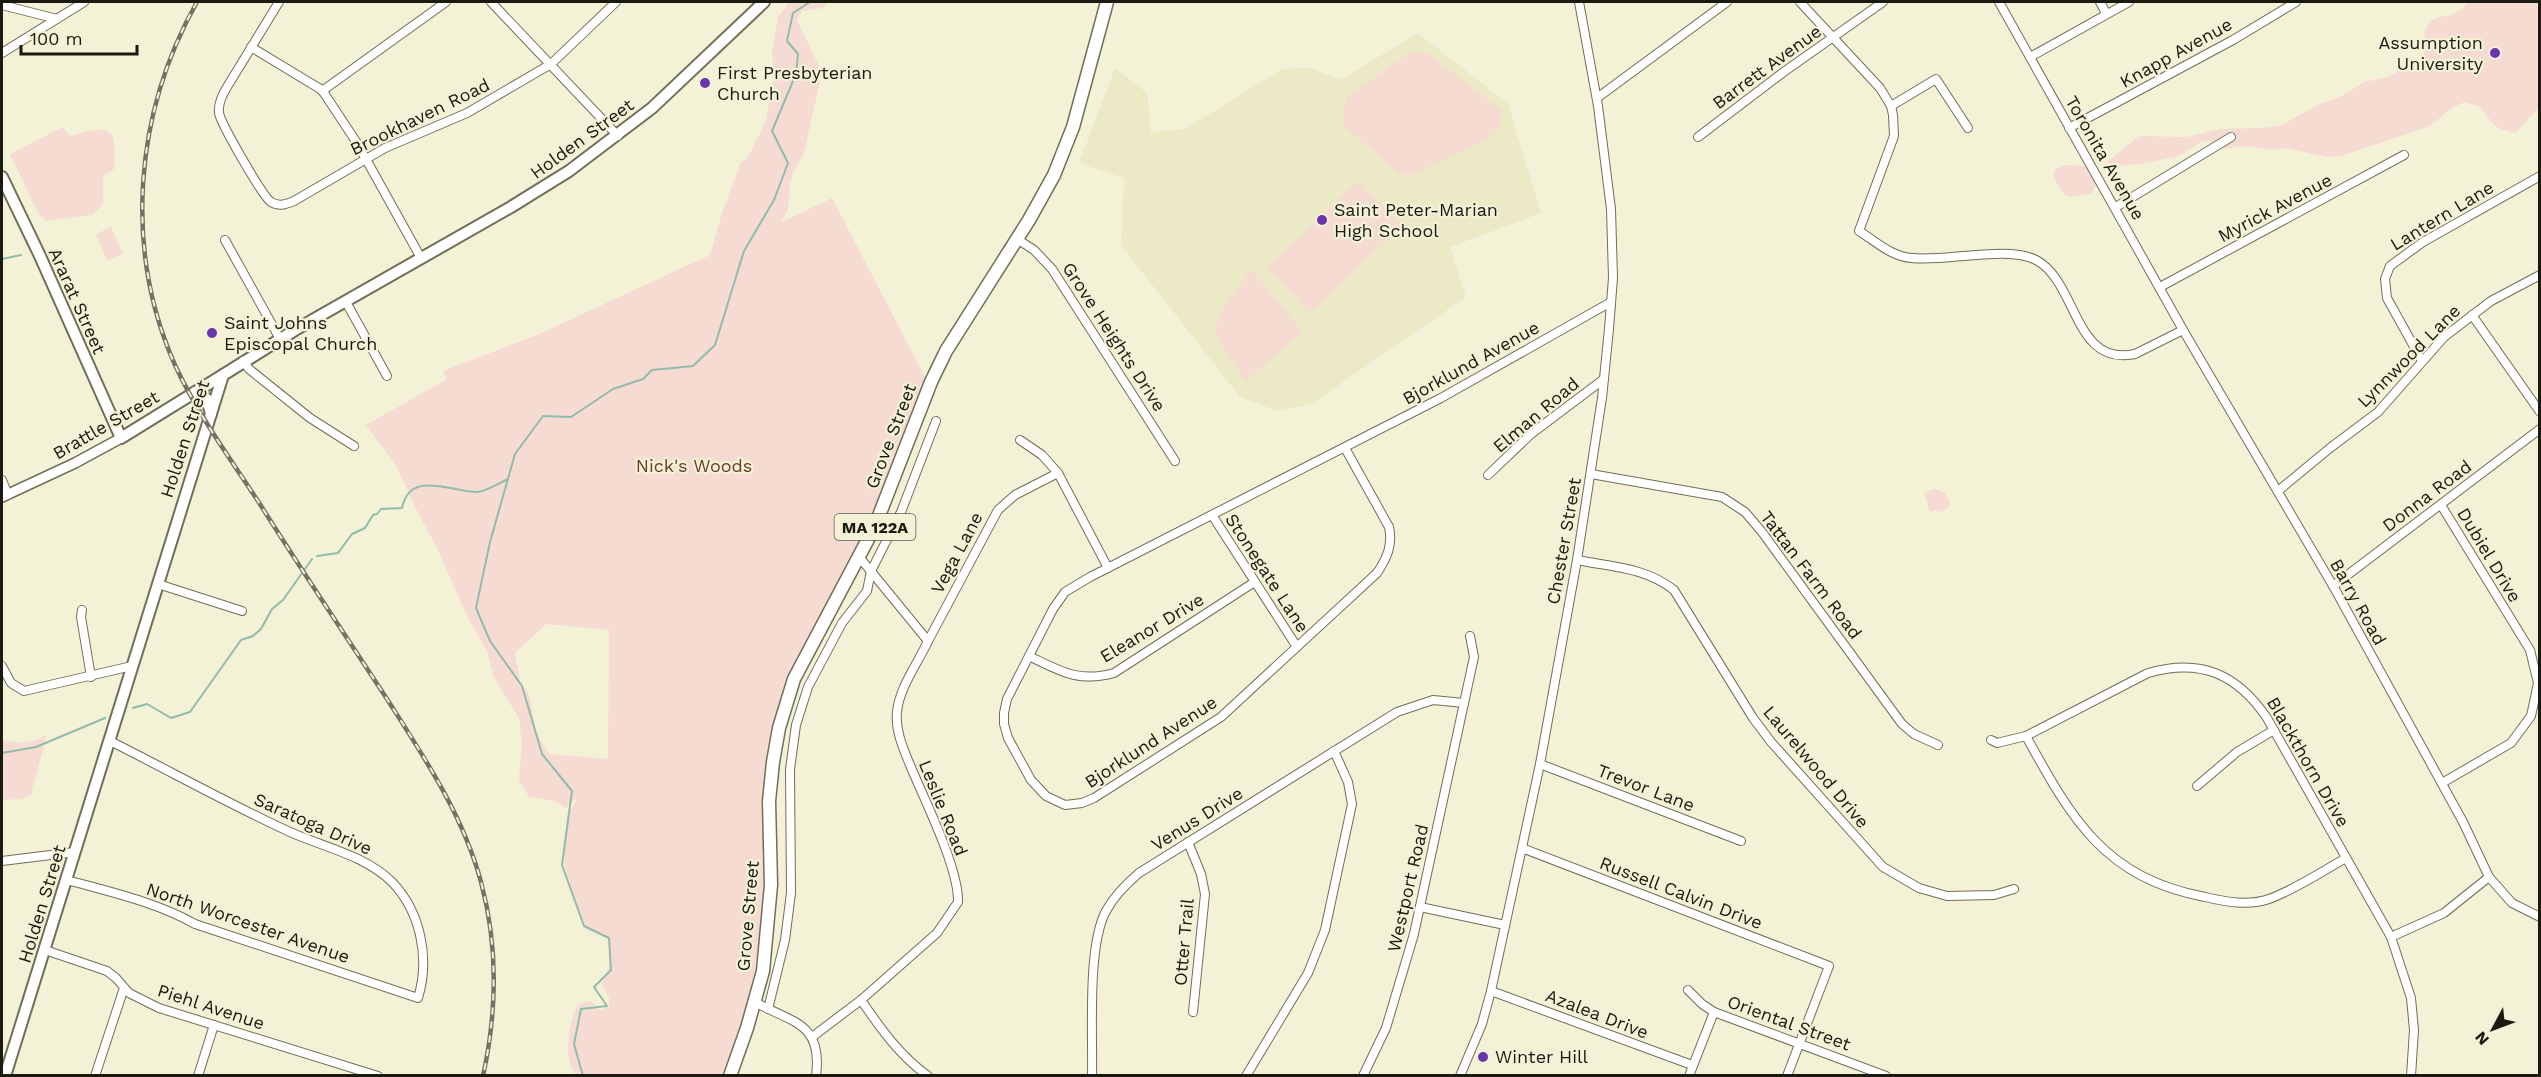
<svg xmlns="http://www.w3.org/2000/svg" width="2541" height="1077" font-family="'Work Sans',sans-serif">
	<rect width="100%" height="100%" fill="#f3f1d6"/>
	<polygon fill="#ebe9c6" points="1418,33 1508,104 1541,213 1450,247 1466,297 1311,404 1278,411 1240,397 1121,245 1124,178 1079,163 1115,68 1147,93 1151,132 1185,129 1282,69 1312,68 1340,80"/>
	<g fill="#f6dbd3" fill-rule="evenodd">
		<path d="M 789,2 L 828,2 L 823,8 L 802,11 L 797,20 L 819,66 L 821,77 L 804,153 L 794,171 L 790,185 L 788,210 L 780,223 L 832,198 L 926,379 C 904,434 886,490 860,544 C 830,605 789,660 773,727 C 759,785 767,837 764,894 C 762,957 745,1016 725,1075 L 581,1076 L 579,1071 L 579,1075 L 576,1075 C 562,1057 569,1024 578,1004 L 590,1001 L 601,1011 L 609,1005 L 609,998 L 602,984 C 608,969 615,956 608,939 L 588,930 L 582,923 L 565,868 L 564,854 L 567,816 L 577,800 L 576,798 L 566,808 L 555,801 L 529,797 L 519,780 L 522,744 L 519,718 L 494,678 L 487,651 L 468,618 L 437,548 L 419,515 L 397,467 L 366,425 L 447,379 L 443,371 L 537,335 L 710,255 L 723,210 L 741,162 L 747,159 L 766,121 L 774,73 L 772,53 L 778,17 ZM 546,624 L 609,630 L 608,759 L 549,754 L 536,731 L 529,695 L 520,681 L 515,653 Z"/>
		<path d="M 2468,2 L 2539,2 L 2539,108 L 2515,133 L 2500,129 L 2494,125 L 2480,107 L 2465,102 L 2453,107 L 2430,126 L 2341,156 L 2327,157 L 2286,148 L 2274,150 L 2243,146 L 2225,149 C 2220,144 2215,141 2208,141 C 2197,140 2187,154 2176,157 C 2159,160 2129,167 2112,166 L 2107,162 L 2139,136 L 2186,137 L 2220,129 L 2262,128 L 2282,125 L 2319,104 L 2339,98 L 2364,82 L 2388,77 L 2403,68 L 2420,64 C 2427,52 2421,34 2429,23 C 2437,13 2460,19 2468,2 Z"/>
		<polygon points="1426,52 1502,110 1499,128 1485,141 1413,174 1400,174 1344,126 1343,112 1347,96 1410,53"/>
		<path d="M 63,127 L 70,136 C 110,126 117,123 114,169 L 103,176 L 103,204 L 92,215 L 46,221 L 38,213 L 10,154 Z"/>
		<path d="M 2065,165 L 2086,166 L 2096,183 L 2092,193 C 2080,195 2067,201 2060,189 C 2056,182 2053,178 2054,170 Z"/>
		<polygon points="1359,180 1402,226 1310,313 1267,268"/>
		<polygon points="111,227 123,254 107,261 96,234"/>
		<polygon points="1251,269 1300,328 1300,334 1245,382 1215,333 1219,315"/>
		<path d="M 1933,489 C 1943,490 1951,496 1949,507 L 1939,513 L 1935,510 L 1930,512 L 1924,493 Z"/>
		<path d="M 47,734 L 31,794 L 21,799 L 2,800 L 2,740 C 19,744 32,744 47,734 Z"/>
	</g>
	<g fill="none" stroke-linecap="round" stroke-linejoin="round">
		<g stroke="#91bbab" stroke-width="2">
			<polyline points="2,259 21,255"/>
			<path d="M 317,556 L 338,553 L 352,534 L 365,528 L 373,515 L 377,514 L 381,509 L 402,508 C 410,469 452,492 477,492 C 486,492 499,483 508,479"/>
			<polyline points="133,708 147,704 171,718 190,712 241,640 253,636 261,629 272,609 283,600 312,559"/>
			<polyline points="2,753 36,747 105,718"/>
			<polyline points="583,1076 574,1044 581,1009 607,1006 594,987 611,970 609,938 584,926 562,865 572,791 542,754 522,686 490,641 476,608 490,542 515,454 543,416 571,417 613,389 643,379 652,370 693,366 715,345 744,251 774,200 788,163 772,131 796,74 798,54 787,41 793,13 810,2"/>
		</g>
		<g stroke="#716f57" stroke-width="10">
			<g id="minor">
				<path d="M 279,2 L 227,87 C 222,95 218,103 219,113 C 221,124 263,197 271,202 C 279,207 287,204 294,201 L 385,148 L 467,113 L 551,64 L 616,2"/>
				<polyline points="491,2 618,136"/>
				<path d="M 1800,2 L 1880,88 L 1891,106 L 1893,115 L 1894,136 L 1859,231 C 1875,241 1892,257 1912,258 C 1945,262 2008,245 2036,260 C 2078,282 2073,367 2135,354 L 2183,330 L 2336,591 L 2463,822 L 2489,877 L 2512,903 L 2540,917"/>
				<polyline points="1999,2 2183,330"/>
				<polyline points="2100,2 2106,13"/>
				<polyline points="2,5 57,19"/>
				<polyline points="251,47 322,90 357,143 421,258"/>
				<polyline points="2,53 84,2"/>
				<polyline points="2032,56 2129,2"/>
				<polyline points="322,91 446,2"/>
				<polyline points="1597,98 1727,2"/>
				<polyline points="1891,106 1936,79 1968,128"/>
				<polyline points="2069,128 2233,40 2296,2"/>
				<polyline points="1698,137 1785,71 1883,2"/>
				<polyline points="2116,207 2231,137"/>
				<polyline points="1017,239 1034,250 1052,269 1175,461"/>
				<polyline points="225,240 280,339"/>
				<polyline points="2160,287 2404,155"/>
				<polyline points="346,302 387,376"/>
				<polyline points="2472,315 2540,412"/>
				<polyline points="243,361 249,369 310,418 354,446"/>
				<polyline points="2422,361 2387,298 2385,279 2390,266 2423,242 2540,176"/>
				<polyline points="1020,440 1042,455 1058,473 1108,568"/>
				<path d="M 1345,448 L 1389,527 C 1393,545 1387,558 1377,573 L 1221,717 L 1094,798 L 1082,803 L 1065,805 L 1046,796 L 1031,780 L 1008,738 L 1004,724 L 1004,713 L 1007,699 L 1053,609 L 1065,592 L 1090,577 L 1441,398 L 1611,302"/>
				<polyline points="1591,474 1722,497 1745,512 1762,532 1902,724 1914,734 1938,745"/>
				<polyline points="1488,475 1531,434 1604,379"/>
				<polyline points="2,480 8,495"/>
				<polyline points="2278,491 2330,448 2378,412 2444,337 2491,301 2540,275"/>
				<polyline points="2441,505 2530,650 2538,683 2531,716 2511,743 2442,783"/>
				<polyline points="1212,515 1297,647"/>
				<path d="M 1577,560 C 1611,567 1645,567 1674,590 L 1753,718 L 1771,742 L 1883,867 L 1919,888 L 1947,896 L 1994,895 L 2014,889"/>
				<polyline points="158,584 242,611"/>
				<polyline points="2333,586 2540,429"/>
				<polyline points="82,610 81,617 91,677"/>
				<polyline points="928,641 998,510 1015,495 1058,473"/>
				<path d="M 1029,656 C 1060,671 1079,683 1114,673 L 1253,583"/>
				<polyline points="2,666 11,683 24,691 132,666"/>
				<path d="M 2026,736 C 2072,820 2105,878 2205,897 C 2226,902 2249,906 2269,899 C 2296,889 2321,872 2346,858"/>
				<path d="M 1991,740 L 1997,743 L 2026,736 L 2148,673 C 2201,658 2237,674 2267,718 L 2391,937 L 2411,998 L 2414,1030 L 2411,1076"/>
				<polyline points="1540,764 1741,841"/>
				<polyline points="2197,786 2237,752 2274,730"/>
				<polyline points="1188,842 1201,874 1205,894 1193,1012"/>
				<polyline points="1522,848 1829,966 1787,1076"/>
				<polyline points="2,861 75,852"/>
				<path d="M 67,880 C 110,892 156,902 195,924 L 418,998 C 430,959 421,912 392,882 C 365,855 323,847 290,832 C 229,804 170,771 110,741"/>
				<polyline points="1420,907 1505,925"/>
				<polyline points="2391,937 2444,913 2489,877"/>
				<polyline points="45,950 107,971 116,978 129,993 159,1008 378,1076"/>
				<polyline points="1688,990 1702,1004 1714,1012 1886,1076"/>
				<polyline points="1491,991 1692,1065"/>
				<path d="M 861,1000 C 881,1029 899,1055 928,1076"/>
				<path d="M 755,1002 C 792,1023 823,1022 816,1076"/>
				<polyline points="768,1009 785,940 791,893 790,769 796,725 808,687 842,623 867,591 871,571 901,512 936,421"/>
				<path d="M 812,1037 L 861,1000 L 937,933 L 958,902 C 959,868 924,799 910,765 C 903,748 895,730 897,712 C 899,688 918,663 928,641 L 860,558"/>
				<polyline points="95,1076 124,988"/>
				<polyline points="198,1076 214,1025"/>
				<path d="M 1092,1076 C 1093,1033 1087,946 1106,911 C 1114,896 1126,884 1139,873 L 1397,712 L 1433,700 L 1464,703"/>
				<polyline points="1246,1076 1308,973 1325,930 1352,804 1348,782 1334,751"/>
				<polyline points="1363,1076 1386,1028 1414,934 1474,657 1470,636"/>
				<polyline points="1460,1076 1482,1024 1491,991 1540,764 1577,560 1602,398 1609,329 1613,278 1611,209 1598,106 1579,2"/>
				<polyline points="1689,1076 1714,1012"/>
			</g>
		</g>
		<g stroke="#716f57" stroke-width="12">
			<polyline id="tertiary" points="2,497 75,463 121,438"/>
		</g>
		<g stroke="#716f57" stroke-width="14">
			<g id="secondary">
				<polyline points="2,177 40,256 121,438 223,375"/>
				<polyline points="195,392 207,399 211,414"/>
				<polyline points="5,1076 223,375 295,330 511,207 569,171 652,108 764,2"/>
			</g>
		</g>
		<g stroke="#716f57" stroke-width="15">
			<polyline id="primary" points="730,1076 747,1028 763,971 771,885 769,801 773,762 779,728 794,679 875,526 931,382 946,351 1029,220 1054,175 1073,127 1107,2"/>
		</g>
		<use href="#minor" stroke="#fff" stroke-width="8"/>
		<use href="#tertiary" stroke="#fff" stroke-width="9"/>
		<use href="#secondary" stroke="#fff" stroke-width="10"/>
		<use href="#primary" stroke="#fff" stroke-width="12"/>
		<g stroke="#747363" stroke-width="4.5">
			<path id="rail" d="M 197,2 C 135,112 123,248 175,365 C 197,413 229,457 258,501 C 300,568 344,633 387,699 C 424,757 463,815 481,882 C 498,945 497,1012 483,1076"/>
		</g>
		<use href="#rail" stroke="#f3f1d6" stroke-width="2" stroke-dasharray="7" stroke-linecap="butt"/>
	</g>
	<g fill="#6b34aa" stroke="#f3f1d6" stroke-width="2">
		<circle cx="2495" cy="53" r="6"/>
		<circle cx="705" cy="83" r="6"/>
		<circle cx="1322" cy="220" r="6"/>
		<circle cx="212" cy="333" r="6"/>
		<circle cx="1483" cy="1057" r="6"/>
	</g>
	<g text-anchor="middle" stroke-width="4.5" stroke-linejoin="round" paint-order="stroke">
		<rect fill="#f3f1d6" stroke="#5c5a4c" stroke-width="1.5" x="834.5" y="514" width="81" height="26" rx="4.5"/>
		<g font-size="16" font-weight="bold" fill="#1b1a11">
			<text x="875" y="533">MA 122A</text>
		</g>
		<g font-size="18" fill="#1b1a11" stroke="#f3f1d6" text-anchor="start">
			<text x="2483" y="49" text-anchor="end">Assumption<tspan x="2483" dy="21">University</tspan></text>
			<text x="717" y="79">First Presbyterian<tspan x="717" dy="21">Church</tspan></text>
			<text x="1334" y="216">Saint Peter-Marian<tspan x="1334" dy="21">High School</tspan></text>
			<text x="224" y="329">Saint Johns<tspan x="224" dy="21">Episcopal Church</tspan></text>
			<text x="1495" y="1063">Winter Hill</text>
		</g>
		<g font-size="18" fill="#1b1a11" stroke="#f3f1d6">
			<text transform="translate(2176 53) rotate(-29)" y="6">Knapp Avenue</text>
			<text transform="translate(1767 67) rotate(-36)" y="6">Barrett Avenue</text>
			<text transform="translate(420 117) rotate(-26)" y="6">Brookhaven Road</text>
			<text transform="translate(582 139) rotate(-36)" y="6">Holden Street</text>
			<text transform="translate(2105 158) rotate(60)" y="6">Toronita Avenue</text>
			<text transform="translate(2275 208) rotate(-28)" y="6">Myrick Avenue</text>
			<text transform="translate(2442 216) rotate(-31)" y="6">Lantern Lane</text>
			<text transform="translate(77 301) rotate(66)" y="6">Ararat Street</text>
			<text transform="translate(1114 337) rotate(57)" y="6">Grove Heights Drive</text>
			<text transform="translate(2409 356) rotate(-45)" y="6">Lynnwood Lane</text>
			<text transform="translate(1471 363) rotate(-29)" y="6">Bjorklund Avenue</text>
			<text transform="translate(1536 415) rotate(-40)" y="6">Elman Road</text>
			<text transform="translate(106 425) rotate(-30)" y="6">Brattle Street</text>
			<text transform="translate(891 436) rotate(-69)" y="6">Grove Street</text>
			<text transform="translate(185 439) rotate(-72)" y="6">Holden Street</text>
			<text transform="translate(2427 496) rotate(-37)" y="6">Donna Road</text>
			<text transform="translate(1564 541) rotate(-80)" y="6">Chester Street</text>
			<text transform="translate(957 553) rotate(-62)" y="6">Vega Lane</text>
			<text transform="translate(2489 555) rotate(59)" y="6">Dubiel Drive</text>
			<text transform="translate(1267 573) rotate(57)" y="6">Stonegate Lane</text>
			<text transform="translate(1811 575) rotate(53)" y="6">Tattan Farm Road</text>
			<text transform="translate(2358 602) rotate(61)" y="6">Barry Road</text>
			<text transform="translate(1152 628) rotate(-31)" y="6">Eleanor Drive</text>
			<text transform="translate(1151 742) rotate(-33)" y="6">Bjorklund Avenue</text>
			<text transform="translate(2308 762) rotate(60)" y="6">Blackthorn Drive</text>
			<text transform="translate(1816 767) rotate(50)" y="6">Laurelwood Drive</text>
			<text transform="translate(1646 788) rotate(21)" y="6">Trevor Lane</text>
			<text transform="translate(943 808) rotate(68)" y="6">Leslie Road</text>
			<text transform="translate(1197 819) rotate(-32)" y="6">Venus Drive</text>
			<text transform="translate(313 824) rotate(24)" y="6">Saratoga Drive</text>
			<text transform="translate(1408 888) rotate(-77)" y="6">Westport Road</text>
			<text transform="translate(1681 893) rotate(21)" y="6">Russell Calvin Drive</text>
			<text transform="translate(42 904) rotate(-73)" y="6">Holden Street</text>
			<text transform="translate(748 916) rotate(-85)" y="6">Grove Street</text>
			<text transform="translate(248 923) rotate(19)" y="6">North Worcester Avenue</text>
			<text transform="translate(1184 942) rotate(-85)" y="6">Otter Trail</text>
			<text transform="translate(211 1007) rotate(18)" y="6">Piehl Avenue</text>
			<text transform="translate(1597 1014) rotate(21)" y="6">Azalea Drive</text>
			<text transform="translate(1789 1023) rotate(20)" y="6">Oriental Street</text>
		</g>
		<g font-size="18" fill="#6e3927" stroke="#f3f1d6">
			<text x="694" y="472">Nick's Woods</text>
		</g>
	</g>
	<rect width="2541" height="1077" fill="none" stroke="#1b1a11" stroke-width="6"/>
	<g transform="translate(2493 1029) rotate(229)" stroke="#f3f1d6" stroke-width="4.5" paint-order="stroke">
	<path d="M0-4.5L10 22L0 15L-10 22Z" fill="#1b1a11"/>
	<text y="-9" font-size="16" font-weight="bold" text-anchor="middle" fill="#1b1a11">N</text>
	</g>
	<path d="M21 45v9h116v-9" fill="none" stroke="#1b1a11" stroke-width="3"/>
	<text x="30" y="45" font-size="18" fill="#1b1a11" stroke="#f3f1d6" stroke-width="4.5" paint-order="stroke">100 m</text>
</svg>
